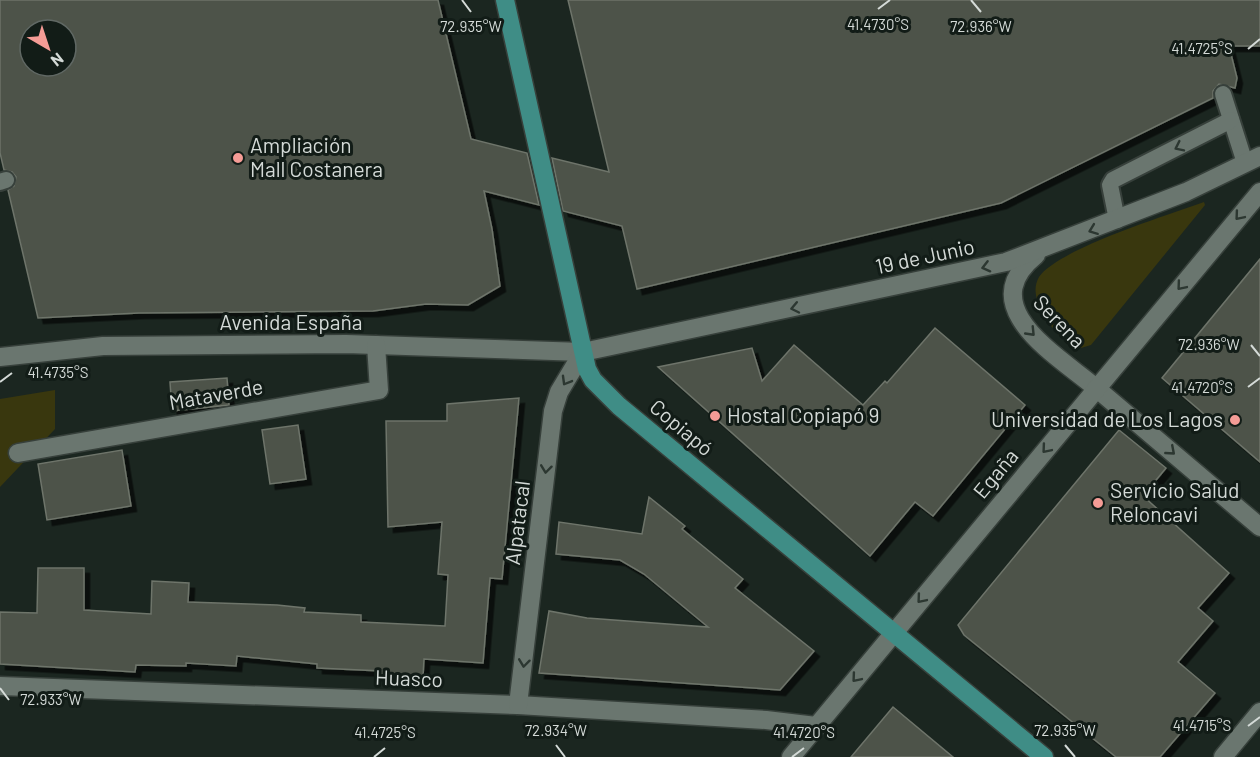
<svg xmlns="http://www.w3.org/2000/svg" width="1260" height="757" font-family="Barlow,sans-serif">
	<defs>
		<filter id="shadow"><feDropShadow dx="5.5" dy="5.5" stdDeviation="0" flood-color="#0009"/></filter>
	</defs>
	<rect width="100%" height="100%" fill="#1b2620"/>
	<g fill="#39370e">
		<path d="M 1204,202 L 1205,205 L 1091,345 L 1081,348 C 1065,344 1050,327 1042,312 C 1037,301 1032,289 1039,277 C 1058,249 1168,215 1204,202 Z"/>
		<polygon points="55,390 55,429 0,487 0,399"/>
	</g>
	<g fill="#4d534a" stroke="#6e746a" stroke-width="1.5" fill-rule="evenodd" filter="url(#shadow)">
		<path d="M 0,0 L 438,0 L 471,139 L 527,153 L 539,205 L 484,191 L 492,229 L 500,286 L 468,305 L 426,304 L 373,311 L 139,313 L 38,318 L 8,190 L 14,186 L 16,177 L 12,172 L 4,170 L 0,153 ZM 30,30 L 66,30 L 66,66 L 30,66 Z"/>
		<polygon points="568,0 1260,0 1260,46 1229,46 1237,78 1235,88 1219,84 1213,91 1213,98 1001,203 637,289 622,226 563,211 552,158 609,172"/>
		<polygon points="1260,259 1260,462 1162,378"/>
		<polygon points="935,328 1025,405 933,516 915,502 870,556 658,367 752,348 762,381 794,345 863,405 885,381 887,383"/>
		<polygon points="227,378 229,405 172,411 170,382"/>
		<polygon points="519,398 502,579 490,578 483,663 424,659 423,677 382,674 382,671 317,668 317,664 237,656 236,666 186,663 186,666 136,665 135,672 0,664 0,612 37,613 38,568 84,568 84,610 151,614 152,581 189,583 188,602 277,605 305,608 304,612 361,615 361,622 445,626 448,575 438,574 442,522 388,527 386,421 447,421 447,404"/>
		<polygon points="298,425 306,479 270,484 262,430"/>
		<polygon points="1119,430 1166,468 1143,496 1229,573 1198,608 1213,621 1178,662 1215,693 1160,757 1116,757 964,635 958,625"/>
		<polygon points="122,450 131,506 47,520 38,464"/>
		<polygon points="649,497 685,526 682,529 743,579 735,588 814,651 780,690 539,673 549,611 587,618 708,627 644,574 620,560 556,554 559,522 642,534"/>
		<polygon points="893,707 953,757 851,757"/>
	</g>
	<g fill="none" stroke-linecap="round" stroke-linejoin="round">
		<g stroke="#37403b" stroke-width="20">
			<g id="lane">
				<polyline points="1223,94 1245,163"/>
				<polyline points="0,182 6,180"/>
				<polyline points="1117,220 1110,185 1113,180 1231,120"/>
			</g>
		</g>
		<g stroke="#37403b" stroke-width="21">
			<g id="street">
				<path d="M 1036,255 C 972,307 1057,355 1096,388"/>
				<polyline points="0,357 103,346 346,344 583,352 1006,262 1186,192 1260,156"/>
				<polyline points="18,453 379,390 376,345"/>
				<polyline points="0,686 518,705 766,720 816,726"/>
				<polyline points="518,705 553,411 559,392 583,352"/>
			</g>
		</g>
		<g stroke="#37403b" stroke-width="21">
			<g id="secondary">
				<polyline points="1096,388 1260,527"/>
				<polyline points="791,757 1260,192"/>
				<polyline points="1223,757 1260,712"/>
			</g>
		</g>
		<g stroke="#37403b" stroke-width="21">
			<polyline id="primary" points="505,0 587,369 593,380 619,406 1044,757"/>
		</g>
		<use href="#lane" stroke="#6a766f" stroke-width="16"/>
		<use href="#street" stroke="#6a766f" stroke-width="18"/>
		<use href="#secondary" stroke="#6a766f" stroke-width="18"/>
		<use href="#primary" stroke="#3f8d86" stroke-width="18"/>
	</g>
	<defs><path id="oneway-chevron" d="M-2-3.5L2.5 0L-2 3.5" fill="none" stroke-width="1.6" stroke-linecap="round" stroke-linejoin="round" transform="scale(1.5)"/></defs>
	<g stroke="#2c3731">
		<use href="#oneway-chevron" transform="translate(1179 147) rotate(154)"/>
		<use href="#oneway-chevron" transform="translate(1239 216) rotate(130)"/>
		<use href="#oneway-chevron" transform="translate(1093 230) rotate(159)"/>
		<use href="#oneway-chevron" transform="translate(986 267) rotate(166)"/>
		<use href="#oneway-chevron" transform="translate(1181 286) rotate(130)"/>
		<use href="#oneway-chevron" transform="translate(795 308) rotate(168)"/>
		<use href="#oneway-chevron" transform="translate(1031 332) rotate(46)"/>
		<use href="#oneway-chevron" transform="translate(566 381) rotate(120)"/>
		<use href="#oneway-chevron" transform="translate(1046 449) rotate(130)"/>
		<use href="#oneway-chevron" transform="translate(1171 451) rotate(41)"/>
		<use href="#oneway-chevron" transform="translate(546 469) rotate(97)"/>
		<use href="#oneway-chevron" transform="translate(921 599) rotate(130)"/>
		<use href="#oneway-chevron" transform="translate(524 663) rotate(97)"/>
		<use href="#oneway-chevron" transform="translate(856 678) rotate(130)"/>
	</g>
	<path fill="none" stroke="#d4dad7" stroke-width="2" d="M 462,0 L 471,12M 971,0 L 981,12M 878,9 L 890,0M 1248,49 L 1260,39M 1251,345 L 1260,356M 0,382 L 12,373M 1248,387 L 1260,378M 0,688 L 9,700M 1248,726 L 1260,717M 556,745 L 565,757M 1065,745 L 1075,757M 374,757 L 385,748M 792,757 L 804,748"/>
	<g fill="#f59c96" stroke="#121c17" stroke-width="2">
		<circle cx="238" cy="158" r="6"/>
		<circle cx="715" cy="416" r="6"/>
		<circle cx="1235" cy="420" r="6"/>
		<circle cx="1098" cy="503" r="6"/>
	</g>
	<g text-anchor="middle" stroke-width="6" stroke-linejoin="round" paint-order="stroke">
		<g font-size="21" fill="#d4dad7" stroke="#121c17" text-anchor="start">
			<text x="250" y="153">Ampliación<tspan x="250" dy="24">Mall Costanera</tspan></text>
			<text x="727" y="423">Hostal Copiapó 9</text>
			<text x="1223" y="427" text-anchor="end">Universidad de Los Lagos</text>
			<text x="1110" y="498">Servicio Salud<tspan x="1110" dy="24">Reloncavi</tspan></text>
		</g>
		<g font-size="21" fill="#d4dad7" stroke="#121c17">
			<text transform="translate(925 257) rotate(-12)" y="7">19 de Junio</text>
			<text transform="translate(1059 322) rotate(46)" y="7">Serena</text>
			<text x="291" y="330">Avenida España</text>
			<text transform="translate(216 395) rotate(-10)" y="7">Mataverde</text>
			<text transform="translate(681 428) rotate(40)" y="7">Copiapó</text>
			<text transform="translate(996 474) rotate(-50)" y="7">Egaña</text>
			<text transform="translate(518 523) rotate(-83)" y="7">Alpatacal</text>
			<text transform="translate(409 679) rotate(2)" y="7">Huasco</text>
		</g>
	</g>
	<g font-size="15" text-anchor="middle" fill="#d4dad7" stroke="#121c17" stroke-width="6" stroke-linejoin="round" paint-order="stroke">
		<text x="878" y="30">41.4730°S</text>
		<text x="471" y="32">72.935°W</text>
		<text x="981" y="32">72.936°W</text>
		<text x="1202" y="54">41.4725°S</text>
		<text x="1209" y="350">72.936°W</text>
		<text x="58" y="378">41.4735°S</text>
		<text x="1202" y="393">41.4720°S</text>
		<text x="51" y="705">72.933°W</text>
		<text x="1202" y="731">41.4715°S</text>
		<text x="556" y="736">72.934°W</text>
		<text x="1065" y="736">72.935°W</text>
		<text x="385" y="738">41.4725°S</text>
		<text x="804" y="738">41.4720°S</text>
	</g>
	<g transform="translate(48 48) rotate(141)"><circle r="28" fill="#121c17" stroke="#606864" stroke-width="1.5"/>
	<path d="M0-4.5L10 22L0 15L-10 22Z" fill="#f59c96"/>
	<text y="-9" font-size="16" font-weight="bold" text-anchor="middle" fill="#d4dad7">N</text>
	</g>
</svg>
